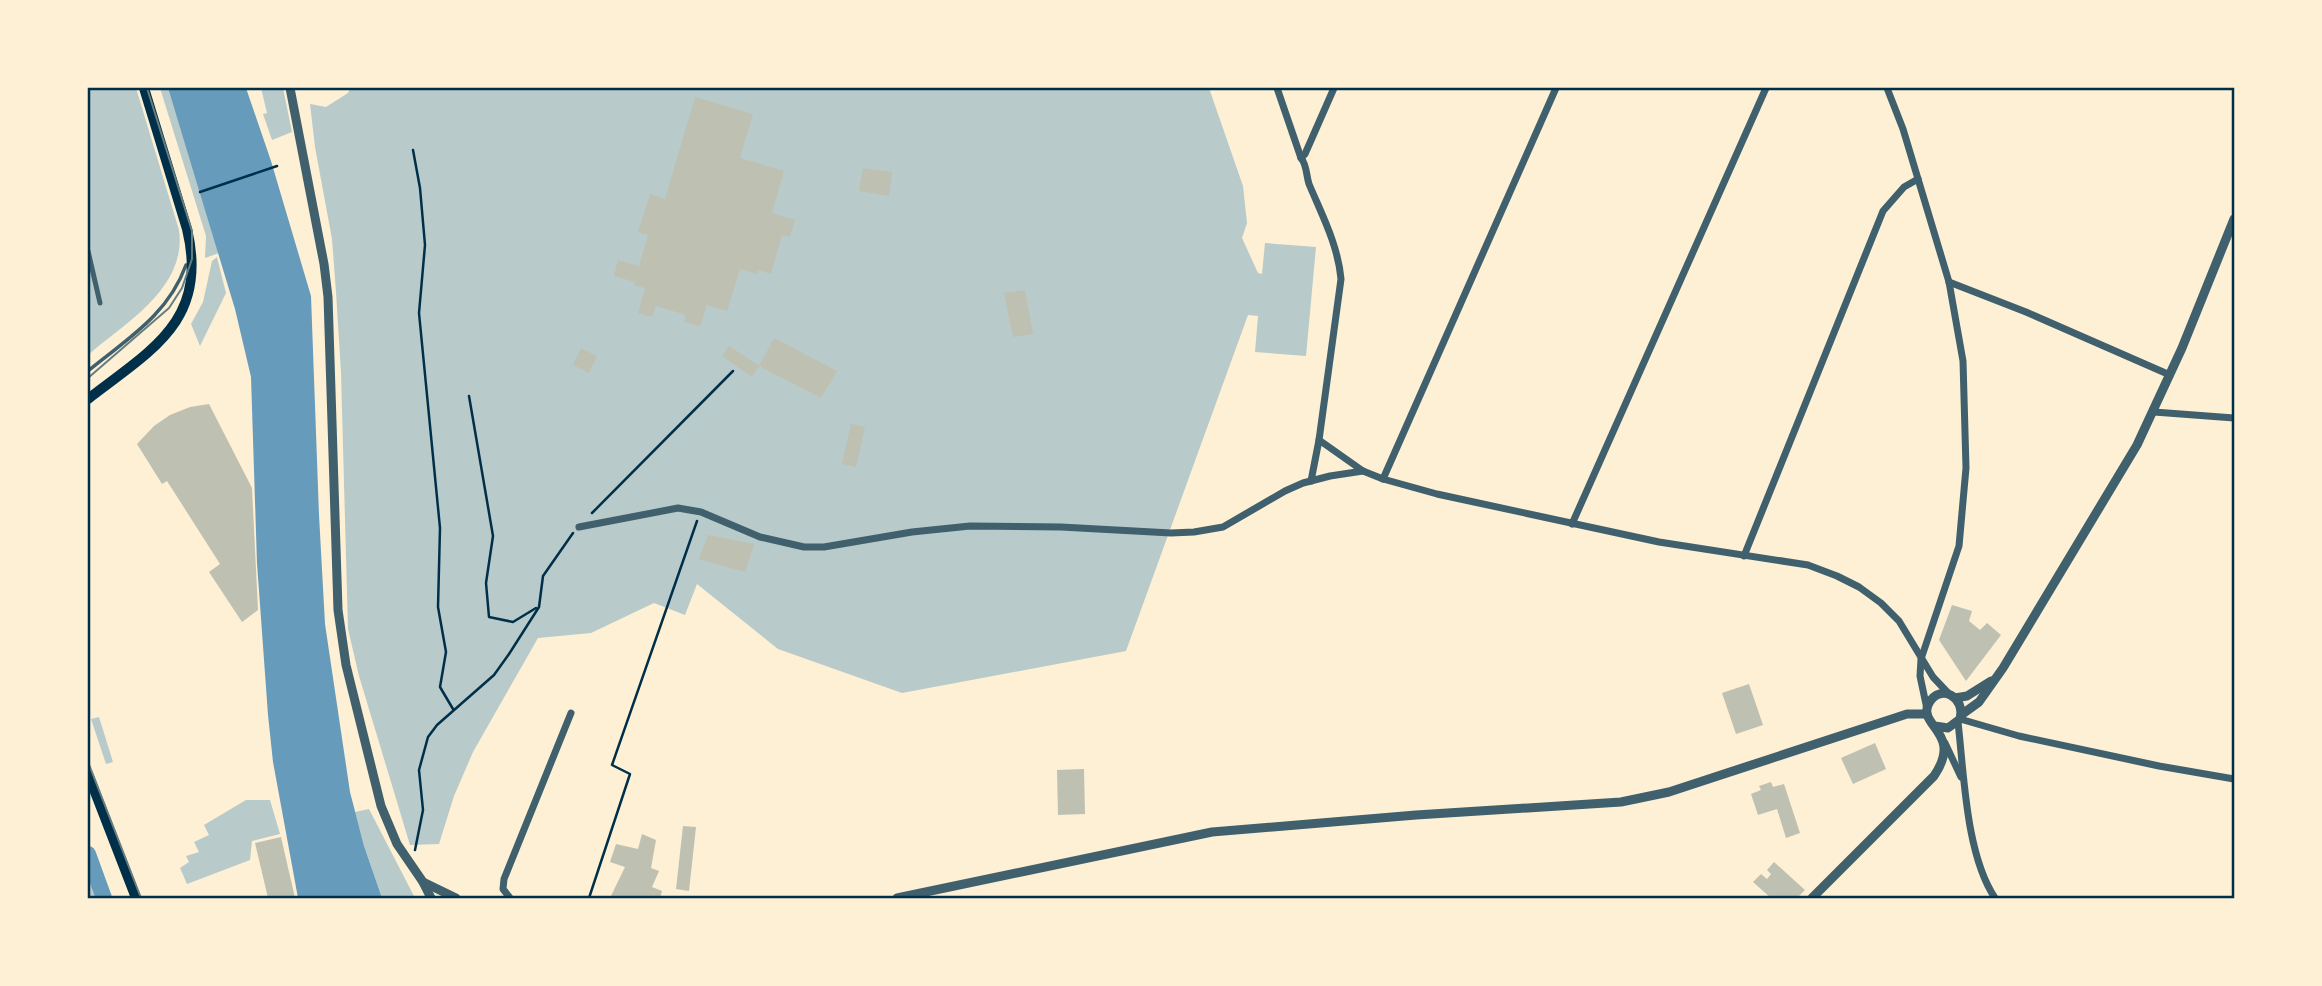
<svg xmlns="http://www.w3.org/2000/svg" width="2322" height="986" font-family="Inter,sans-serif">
	<rect width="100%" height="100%" fill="#fdf0d5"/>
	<g fill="#b9caca">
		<path d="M 88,88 L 136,88 L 179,230 C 187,288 126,322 88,355 Z"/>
		<polygon points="160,88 168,88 219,253 205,258 206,236"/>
		<polygon points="261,88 283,88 292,132 272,140 263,114 267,113"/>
		<polygon points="350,88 1209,88 1243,186 1247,223 1242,238 1258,273 1262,274 1265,243 1316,247 1306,356 1255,352 1258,316 1248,315 1126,651 902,693 778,649 697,584 685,615 654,603 591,633 538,638 473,752 454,796 439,844 410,845 359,676 348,629 341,373 336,292 332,239 315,147 310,104 326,107 348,93"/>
		<polygon points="217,257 226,293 200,346 191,324 203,302 212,261"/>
		<polygon points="99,717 113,762 106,764 91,719"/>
		<polygon points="246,800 270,800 280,834 252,841 250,860 187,884 180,868 189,862 186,856 199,852 194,842 209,835 204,825"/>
		<polygon points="369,809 415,898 382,898 364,846 355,812"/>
		<polygon points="88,858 102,898 88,898"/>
	</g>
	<polygon fill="#669bbc" points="168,88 246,88 271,161 311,296 319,515 325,624 350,792 364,846 382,898 298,898 273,762 268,715 257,563 251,377 235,309"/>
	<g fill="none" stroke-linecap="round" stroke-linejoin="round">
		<polyline stroke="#669bbc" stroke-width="16" points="88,854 104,898"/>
	</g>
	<g fill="#bec0b2">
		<polygon points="695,97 753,114 740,158 784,171 772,213 795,220 790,237 782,235 771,274 758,270 757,274 740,269 727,311 707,305 700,326 684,322 686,315 656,306 652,317 638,313 645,288 634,285 635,282 614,276 618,260 639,266 648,235 638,232 650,194 665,199"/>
		<polygon points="863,168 892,172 889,196 859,191"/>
		<polygon points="1025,290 1033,334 1013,337 1004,293"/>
		<polygon points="774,338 837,371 821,398 759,366"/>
		<polygon points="729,346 759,366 752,377 722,356"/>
		<polygon points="581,348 597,356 589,373 573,365"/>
		<polygon points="209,404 252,488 258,610 242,622 209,572 220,564 167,481 162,484 137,444 154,426 170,415 190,407"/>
		<polygon points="851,424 865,427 856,467 842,464"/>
		<polygon points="708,535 754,544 745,572 699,559"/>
		<polygon points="1952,605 1972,611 1969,621 1980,630 1987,623 2001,635 1966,681 1939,640"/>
		<polygon points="1749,684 1763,725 1736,734 1722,693"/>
		<polygon points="1875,743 1886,769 1853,784 1841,758"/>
		<polygon points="1084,769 1085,814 1058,815 1057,770"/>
		<polygon points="1771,782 1773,787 1784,784 1800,833 1786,838 1777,809 1758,815 1751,794 1761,790 1759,786"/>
		<polygon points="683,826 696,827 689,891 676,889"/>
		<polygon points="642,834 656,840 651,868 659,871 652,887 662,891 660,898 610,898 625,867 610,862 616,844 638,849"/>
		<polygon points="281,837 295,898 268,898 255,843"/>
		<polygon points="1774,862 1805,890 1797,898 1771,898 1753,882 1761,874 1767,879 1771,874 1767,870"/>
	</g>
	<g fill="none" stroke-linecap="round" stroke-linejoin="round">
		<g stroke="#003049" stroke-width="2.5">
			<polyline points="413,150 420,188 425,245 419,313 440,528 438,607 446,652 440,687 453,709"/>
			<polyline points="200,192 277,166"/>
			<polyline points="469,396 493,536 486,583 489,617 513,622 536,608"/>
			<polyline points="592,513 733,371"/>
			<polyline points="415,850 423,810 419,770 428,737 437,725 494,675 509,654 539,607 543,576 573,533"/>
			<polyline points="589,898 630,774 612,765 697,521"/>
		</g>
		<path stroke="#3f606c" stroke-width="3.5" d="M 88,371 C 127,339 168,315 186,265"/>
		<polyline stroke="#3f606c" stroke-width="5" points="88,251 100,303"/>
		<g stroke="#3f606c" stroke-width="7">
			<path d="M 1277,88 L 1301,158 C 1307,165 1306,175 1309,184 C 1322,215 1338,245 1341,279 L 1319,440 L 1363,471 L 1383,479 L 1437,494 L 1659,542 L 1808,565 L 1837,576 L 1859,587 L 1881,603 L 1899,621 L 1933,677 L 1950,695"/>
			<polyline points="1887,88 1903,129 1949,282 1963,361 1966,468 1959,546 1921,659 1920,676 1927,709"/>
			<polyline points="1301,158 1305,154 1334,88"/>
			<polyline points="1949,282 2026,312 2170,375"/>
			<polyline points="2154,412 2234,418"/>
			<polyline points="1383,479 1556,88"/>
			<polyline points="1311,481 1319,440"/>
			<polyline points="1572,524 1766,88"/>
			<polyline points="579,527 678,508 701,512 760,537 804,547 824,547 912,532 970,526 1061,527 1171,533 1194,532 1223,527 1285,491 1303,483 1330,476 1363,471"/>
			<polyline points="1744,556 1883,211 1904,187 1918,179"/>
			<polyline points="1960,719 2019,736 2159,766 2234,779"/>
			<path d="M 1958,722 C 1964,774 1966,855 1995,898"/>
			<polyline points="1945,743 1961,777"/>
			<polyline points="510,898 503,889 504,879 571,713"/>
		</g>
		<g stroke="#3f606c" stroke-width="9">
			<polyline points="290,88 324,264 328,297 338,610 346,665 381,806 397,844 423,882 431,898"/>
			<polyline points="1955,698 1967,696 1991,681"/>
			<polyline points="1961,715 1979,702 2003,668 2137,445 2182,348 2234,219"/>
			<polyline points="423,882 456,898"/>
			<polyline points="897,898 1212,832 1416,815 1621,802 1669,792 1907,714 1927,714"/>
			<path d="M 1812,898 L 1934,776 C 1964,732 1916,726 1929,703 C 1940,683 1966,697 1960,719 L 1948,728 L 1935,726"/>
		</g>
		<g stroke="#003049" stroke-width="10">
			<path d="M 88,399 C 151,350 209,321 187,229 L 144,88"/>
			<polyline points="88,774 136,898"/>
		</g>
		<g stroke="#657d81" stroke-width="2">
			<polyline points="88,378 169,308 182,288 192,259 192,231 147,88"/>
			<polyline points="88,762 141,898"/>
		</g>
	</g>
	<rect width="2322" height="986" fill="none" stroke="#fdf0d5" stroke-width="178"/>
	<rect x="89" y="89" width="2144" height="808" fill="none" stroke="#003049" stroke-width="2.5"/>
</svg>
